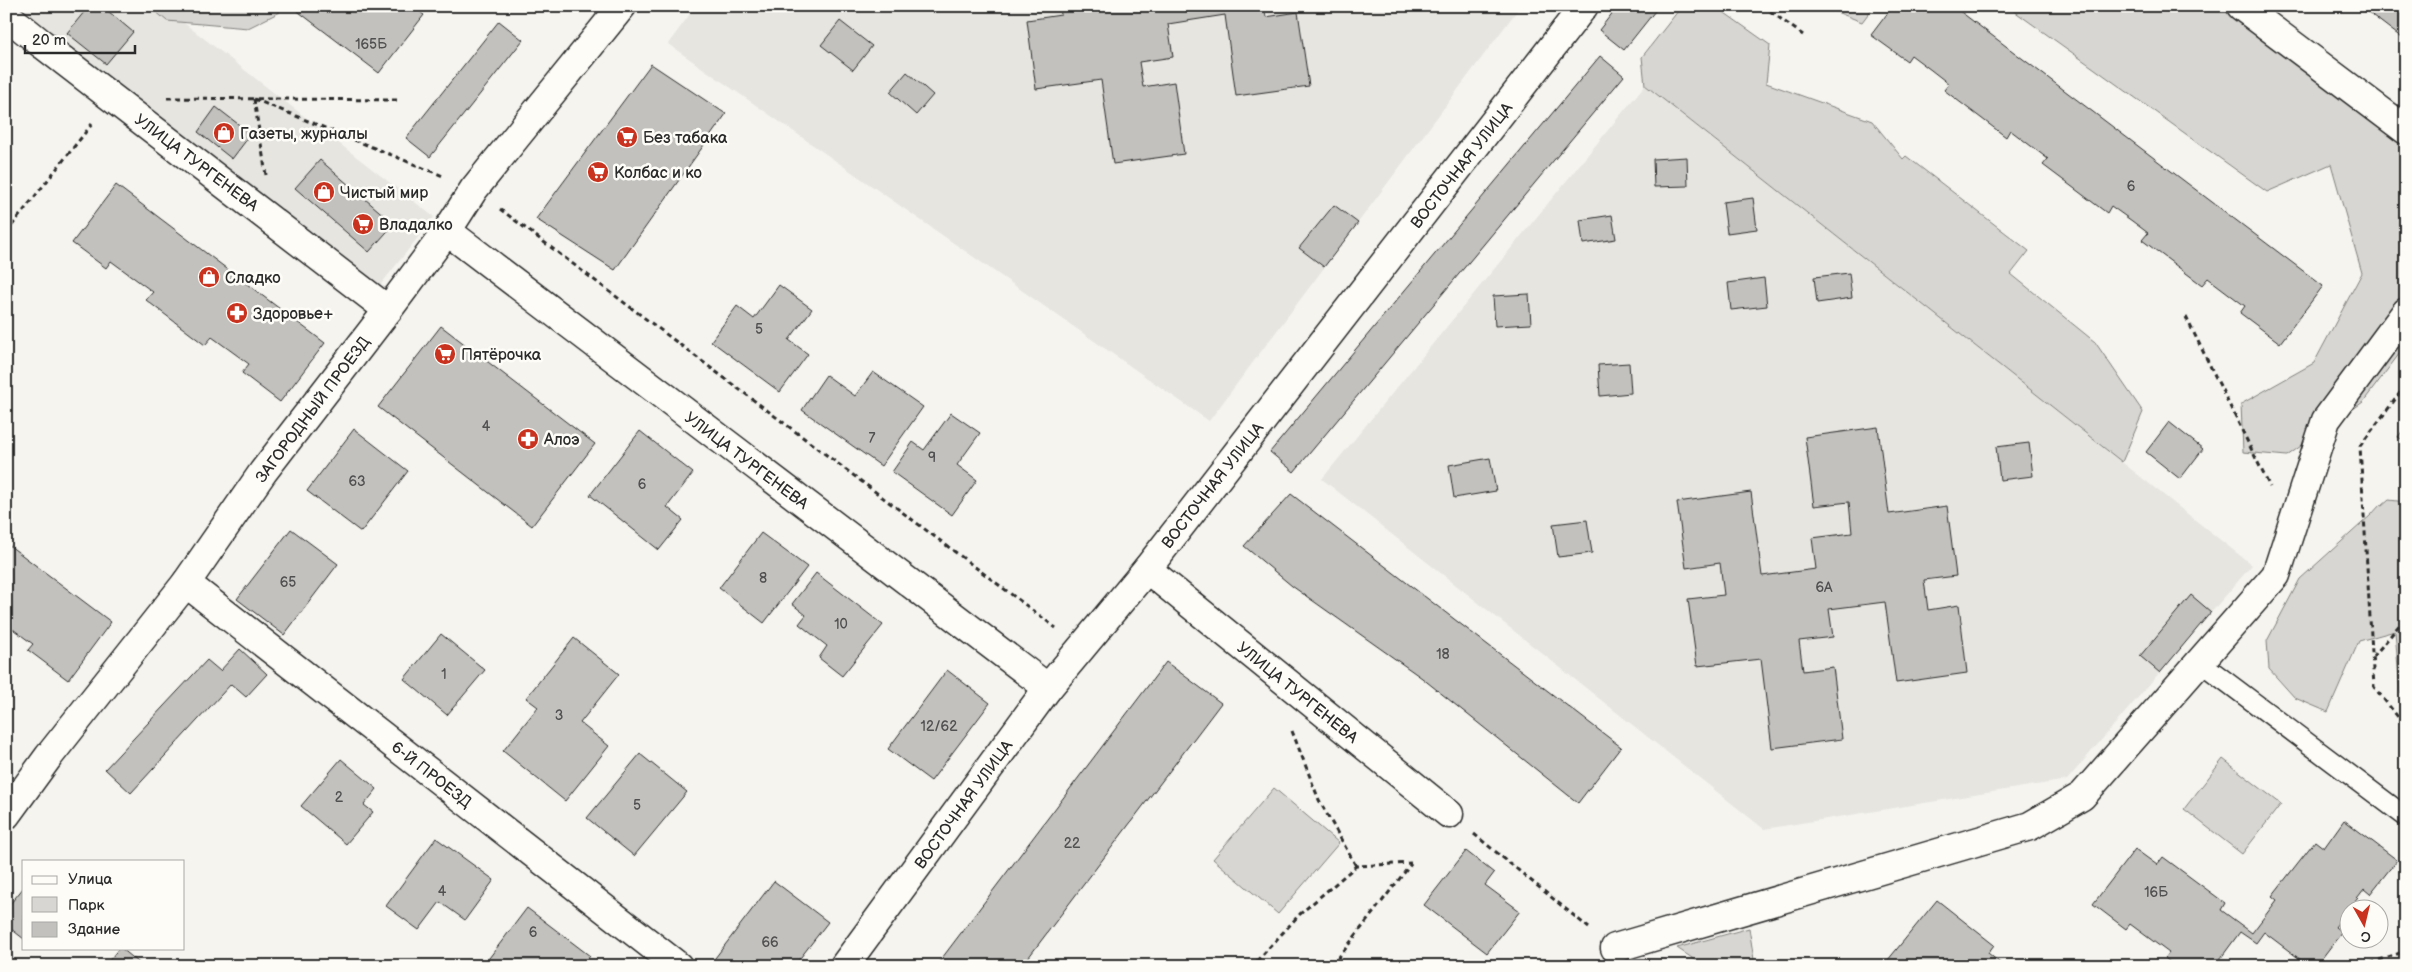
<svg xmlns="http://www.w3.org/2000/svg" width="2412" height="972" font-family="'Balsamiq Sans',sans-serif">
	<rect width="100%" height="100%" fill="#f5f4ef"/>
	<filter id="ink" filterUnits="userSpaceOnUse"><feTurbulence type="fractalNoise" baseFrequency=".02" numOctaves="2"/><feDisplacementMap in="SourceGraphic" scale="10" xChannelSelector="R" yChannelSelector="G"/><feConvolveMatrix kernelMatrix="1 2 1 2 8 2 1 2 1" color-interpolation-filters="sRGB"/></filter>
	<g filter="url(#ink)">
		<g fill="#e6e5e0">
			<polygon points="16,6 162,6 434,217 378,288"/>
			<polygon points="696,6 1517,6 1519,8 1209,421 668,44"/>
			<polygon points="1645,85 2252,565 2067,780 1764,829 1322,479"/>
		</g>
		<g fill="#d7d6d2" stroke="#81807e">
			<polygon points="149,6 272,6 280,12 248,28 167,21"/>
			<polygon points="1682,6 1715,6 1770,45 1766,83 1872,121 1903,159 1906,156 2029,251 2011,274 2095,342 2143,412 2122,462 1645,85 1642,57"/>
			<polygon points="1821,6 1874,6 1862,22"/>
			<polygon points="2007,6 2272,6 2275,48 2406,143 2406,345 2363,402 2287,456 2243,452 2241,404 2314,363 2362,273 2331,164 2267,192"/>
			<polygon points="2389,500 2406,502 2406,696 2400,692 2395,631 2359,641 2328,712 2295,698 2269,669 2267,641 2300,579 2371,515 2380,505 2382,506"/>
			<polygon points="2223,759 2281,804 2242,854 2184,809"/>
			<polygon points="1274,788 1339,843 1278,914 1213,859"/>
			<polygon points="1749,928 1755,966 1704,966 1677,948"/>
		</g>
		<g fill="#c2c1be" stroke="#2b2b2b">
			<polygon points="89,6 102,6 133,32 106,64 67,33"/>
			<polygon points="291,6 412,6 424,15 379,73"/>
			<polygon points="1060,6 1264,6 1266,17 1298,12 1309,86 1236,96 1225,15 1168,24 1173,57 1139,62 1143,87 1174,82 1184,154 1113,164 1101,80 1036,89 1027,20 1061,15"/>
			<polygon points="1618,6 1659,6 1624,50 1599,30"/>
			<polygon points="1893,6 1953,6 2323,286 2280,343 2240,313 2245,306 2208,278 2202,285 2142,240 2148,233 2132,221 2111,206 2107,213 2043,165 2048,159 2010,130 2006,137 1944,90 1949,84 1931,70 1911,55 1907,61 1871,35"/>
			<polygon points="2360,6 2406,6 2406,41"/>
			<polygon points="499,21 523,40 430,157 406,138"/>
			<polygon points="840,21 872,46 853,70 821,45"/>
			<polygon points="1600,56 1624,76 1294,472 1270,452"/>
			<polygon points="651,64 726,114 615,270 536,219"/>
			<polygon points="907,72 933,95 916,115 890,92"/>
			<polygon points="216,107 251,134 232,159 198,132"/>
			<polygon points="1687,157 1688,186 1654,187 1653,159"/>
			<polygon points="320,160 394,224 369,252 295,188"/>
			<polygon points="116,185 325,343 280,402 242,373 249,364 212,337 205,345 146,300 153,292 111,261 106,268 72,243"/>
			<polygon points="1753,198 1757,229 1727,233 1723,202"/>
			<polygon points="1334,205 1358,223 1324,267 1299,248"/>
			<polygon points="1612,215 1616,239 1583,244 1580,220"/>
			<polygon points="1849,273 1852,298 1817,303 1814,277"/>
			<polygon points="1764,278 1767,306 1731,310 1728,283"/>
			<polygon points="779,285 812,309 789,340 808,354 780,392 711,341 737,306 754,319"/>
			<polygon points="1529,294 1531,324 1495,326 1493,296"/>
			<polygon points="441,326 595,444 532,526 378,407"/>
			<polygon points="1629,363 1631,393 1600,396 1598,365"/>
			<polygon points="873,372 923,407 881,466 802,410 826,375 855,396"/>
			<polygon points="951,413 980,433 957,465 977,480 952,515 892,472 913,442 924,450"/>
			<polygon points="2169,422 2203,449 2180,479 2146,452"/>
			<polygon points="2406,426 2406,442 2398,437"/>
			<polygon points="1878,427 1889,514 1947,506 1956,576 1924,580 1928,610 1959,605 1967,673 1896,683 1885,602 1829,609 1833,637 1799,641 1803,671 1833,667 1842,739 1772,748 1761,659 1697,666 1688,599 1724,595 1720,563 1686,568 1677,502 1751,492 1762,576 1816,569 1812,538 1852,533 1849,502 1814,506 1805,437"/>
			<polygon points="354,429 408,471 361,532 307,491"/>
			<polygon points="640,431 693,473 667,507 683,520 659,550 590,495"/>
			<polygon points="2029,443 2033,476 2000,480 1996,447"/>
			<polygon points="1490,458 1496,491 1454,498 1449,465"/>
			<polygon points="1291,494 1621,747 1578,803 1422,678 1292,586 1244,546"/>
			<polygon points="1587,520 1592,553 1558,557 1553,524"/>
			<polygon points="291,529 338,564 284,635 237,599"/>
			<polygon points="761,533 807,567 764,623 719,588"/>
			<polygon points="6,543 111,622 68,680 28,650 33,644 6,624"/>
			<polygon points="816,573 883,625 842,676 819,658 827,646 799,624 806,615 792,604"/>
			<polygon points="2191,595 2211,612 2160,673 2140,656"/>
			<polygon points="441,634 485,670 447,715 404,679"/>
			<polygon points="574,638 619,674 580,723 609,746 565,801 503,751 538,707 526,698"/>
			<polygon points="240,649 267,674 246,697 231,684 131,793 105,769 207,660 220,671"/>
			<polygon points="1166,662 1221,703 1022,966 936,966"/>
			<polygon points="947,670 990,703 931,781 888,749"/>
			<polygon points="640,754 687,792 634,856 587,818"/>
			<polygon points="341,759 377,789 364,805 373,812 346,844 301,806"/>
			<polygon points="2344,820 2397,860 2370,894 2364,889 2335,927 2342,932 2316,966 2309,966 2264,932 2256,943 2240,932 2215,966 2175,966 2165,958 2169,953 2130,924 2126,929 2093,904 2135,849 2157,865 2163,857 2225,903 2221,910 2252,933 2277,900 2272,896 2315,841 2324,848"/>
			<polygon points="436,838 494,880 465,920 440,902 419,930 386,906"/>
			<polygon points="1466,851 1494,873 1485,885 1520,911 1487,953 1424,905"/>
			<polygon points="774,881 828,922 794,966 716,966 712,962"/>
			<polygon points="24,887 24,939 6,925 6,909"/>
			<polygon points="1937,900 1994,945 1988,953 2004,966 1883,966"/>
			<polygon points="527,908 590,956 582,966 483,966"/>
			<polygon points="119,948 121,948 143,966 105,966"/>
		</g>
		<g fill="none" stroke-linecap="round" stroke-linejoin="round">
			<g stroke="#2b2b2b" stroke-width="22">
				<polyline id="service" points="2200,662 2406,817"/>
			</g>
			<g stroke="#2b2b2b" stroke-width="31">
				<polyline id="pedestrian" points="6,15 42,44"/>
			</g>
			<g stroke="#2b2b2b" stroke-width="31">
				<g id="minor">
					<polyline points="2241,6 2406,130"/>
					<polyline points="42,44 388,310"/>
					<polyline points="447,231 1048,688"/>
					<polyline points="1147,569 1449,814"/>
					<polyline points="186,583 678,966"/>
					<polyline points="6,815 49,756 186,583 263,472 388,310 447,231 474,189 622,6"/>
					<polyline points="1615,948 2030,826 2082,796 2276,575 2326,420 2406,312"/>
					<polyline points="844,966 1048,688 1147,569 1584,6"/>
				</g>
			</g>
			<g stroke="#2b2b2b" stroke-width="3" stroke-dasharray="5 4" stroke-linecap="butt">
				<polyline points="1763,6 1803,35"/>
				<polyline points="167,98 397,100"/>
				<polyline points="254,99 443,176"/>
				<polyline points="254,99 266,175"/>
				<polyline points="500,209 1056,628"/>
				<polyline points="6,233 92,124"/>
				<polyline points="2186,317 2270,487"/>
				<polyline points="2406,385 2360,446 2374,687 2406,727"/>
				<polyline points="2373,657 2406,617"/>
				<polyline points="1292,731 1319,800 1356,866"/>
				<polyline points="1474,834 1589,928"/>
				<polyline points="1249,966 1255,963 1300,914 1356,866 1411,863"/>
				<polyline points="1332,966 1411,864"/>
				<polyline points="2362,966 2400,953"/>
			</g>
			<use href="#service" stroke="#fdfcf7" stroke-width="19"/>
			<use href="#pedestrian" stroke="#fdfcf7" stroke-width="28"/>
			<use href="#minor" stroke="#fdfcf7" stroke-width="28"/>
		</g>
	</g>
	<defs>
		<g id="shop-disc" transform="scale(1.125)"><circle r="9.5" fill="#c8321e" stroke="#fdfcf7"/><path d="M-5-2.5h2.3a2.7 3.5 0 0 1 5.4 0H5L5.5 6h-11ZM-1.5-2.5h3a1.5 2.3 0 0 0-3 0Z" fill="#fff"/></g>
		<g id="supermarket-disc" transform="scale(1.125)"><circle r="9.5" fill="#c8321e" stroke="#fdfcf7"/><path d="M-6-5.5h2.5l.6 2H6L4.5 2H-2.5L-4.4-4H-6ZM-1.5 3.2a1.3 1.3 0 1 0 .1 0ZM3 3.2a1.3 1.3 0 1 0 .1 0Z" fill="#fff"/></g>
		<g id="pharmacy-disc" transform="scale(1.125)"><circle r="9.5" fill="#c8321e" stroke="#fdfcf7"/><path d="M-2-6h4v4h4v4h-4v4h-4v-4h-4v-4h4Z" fill="#fff"/></g>
	</defs>
	<g fill-rule="evenodd">
		<use href="#shop-disc" x="224" y="133"/>
		<use href="#supermarket-disc" x="627" y="137"/>
		<use href="#supermarket-disc" x="598" y="172"/>
		<use href="#shop-disc" x="324" y="192"/>
		<use href="#supermarket-disc" x="363" y="224"/>
		<use href="#shop-disc" x="209" y="277"/>
		<use href="#pharmacy-disc" x="237" y="313"/>
		<use href="#supermarket-disc" x="445" y="354"/>
		<use href="#pharmacy-disc" x="528" y="439"/>
	</g>
	<g text-anchor="middle" stroke-width="5" stroke-linejoin="round" paint-order="stroke">
		<g font-size="14" fill="#515050">
			<text x="371" y="49">165Б</text>
			<text x="2131" y="191">6</text>
			<text x="759" y="334">5</text>
			<text x="486" y="431">4</text>
			<text x="872" y="443">7</text>
			<text x="932" y="462">9</text>
			<text x="357" y="486">63</text>
			<text x="642" y="489">6</text>
			<text x="763" y="583">8</text>
			<text x="288" y="587">65</text>
			<text x="1824" y="592">6А</text>
			<text x="841" y="629">10</text>
			<text x="1443" y="659">18</text>
			<text x="444" y="679">1</text>
			<text x="559" y="720">3</text>
			<text x="939" y="731">12/62</text>
			<text x="339" y="802">2</text>
			<text x="637" y="810">5</text>
			<text x="1072" y="848">22</text>
			<text x="442" y="896">4</text>
			<text x="2156" y="897">16Б</text>
			<text x="533" y="937">6</text>
			<text x="770" y="947">66</text>
		</g>
		<g font-size="16" fill="#2b2b2b" stroke="#fdfcf7" text-anchor="start">
			<text x="240" y="139">Газеты, журналы</text>
			<text x="643" y="143">Без табака</text>
			<text x="614" y="178">Колбас и ко</text>
			<text x="340" y="198">Чистый мир</text>
			<text x="379" y="230">Владалко</text>
			<text x="225" y="283">Сладко</text>
			<text x="253" y="319">Здоровье+</text>
			<text x="461" y="360">Пятёрочка</text>
			<text x="544" y="445">Алоэ</text>
		</g>
		<g font-size="16" fill="#2b2b2b" stroke="#fdfcf7">
			<text transform="translate(197 162) rotate(37)" y="6">УЛИЦА ТУРГЕНЕВА</text>
			<text transform="translate(1461 165) rotate(-52)" y="6">ВОСТОЧНАЯ УЛИЦА</text>
			<text transform="translate(312 409) rotate(-53)" y="6">ЗАГОРОДНЫЙ ПРОЕЗД</text>
			<text transform="translate(747 460) rotate(37)" y="6">УЛИЦА ТУРГЕНЕВА</text>
			<text transform="translate(1212 485) rotate(-52)" y="6">ВОСТОЧНАЯ УЛИЦА</text>
			<text transform="translate(1298 692) rotate(39)" y="6">УЛИЦА ТУРГЕНЕВА</text>
			<text transform="translate(432 774) rotate(38)" y="6">6-Й ПРОЕЗД</text>
			<text transform="translate(963 804) rotate(-54)" y="6">ВОСТОЧНАЯ УЛИЦА</text>
		</g>
	</g>
	<rect width="2412" height="972" fill="none" stroke="#fdfcf7" stroke-width="25"/>
	<rect x="12" y="12" width="2387" height="947" fill="none" stroke="#2b2b2b" stroke-width="2" filter="url(#ink)"/>
	<rect x="22" y="860" width="162" height="90" fill="#fdfcf7" stroke="#a9a8a5"/>
	<rect x="32" y="876" width="25" height="8" fill="#fdfcf7" stroke="#a9a8a5"/>
	<text x="68" y="884" font-size="15" fill="#2b2b2b">Улица</text>
	<rect x="32" y="897" width="25" height="15" fill="#d7d6d2" stroke="#a9a8a5"/>
	<text x="68" y="910" font-size="15" fill="#2b2b2b">Парк</text>
	<rect x="32" y="922" width="25" height="15" fill="#c2c1be" stroke="#a9a8a5"/>
	<text x="68" y="934" font-size="15" fill="#2b2b2b">Здание</text>
	<g transform="translate(2364 924) rotate(172)"><circle r="24" fill="#fdfcf7" stroke="#a9a8a5"/>
	<path d="M0-4L9 19L0 12L-9 19Z" fill="#c8321e"/>
	<text y="-8" font-size="14" font-weight="bold" text-anchor="middle" fill="#2b2b2b">С</text>
	</g>
	<path d="M25 45v8h110v-8" fill="none" stroke="#2b2b2b" stroke-width="2.5"/>
	<text x="32" y="45" font-size="15" fill="#2b2b2b" stroke="#fdfcf7" stroke-width="4" paint-order="stroke">20 m</text>
</svg>
